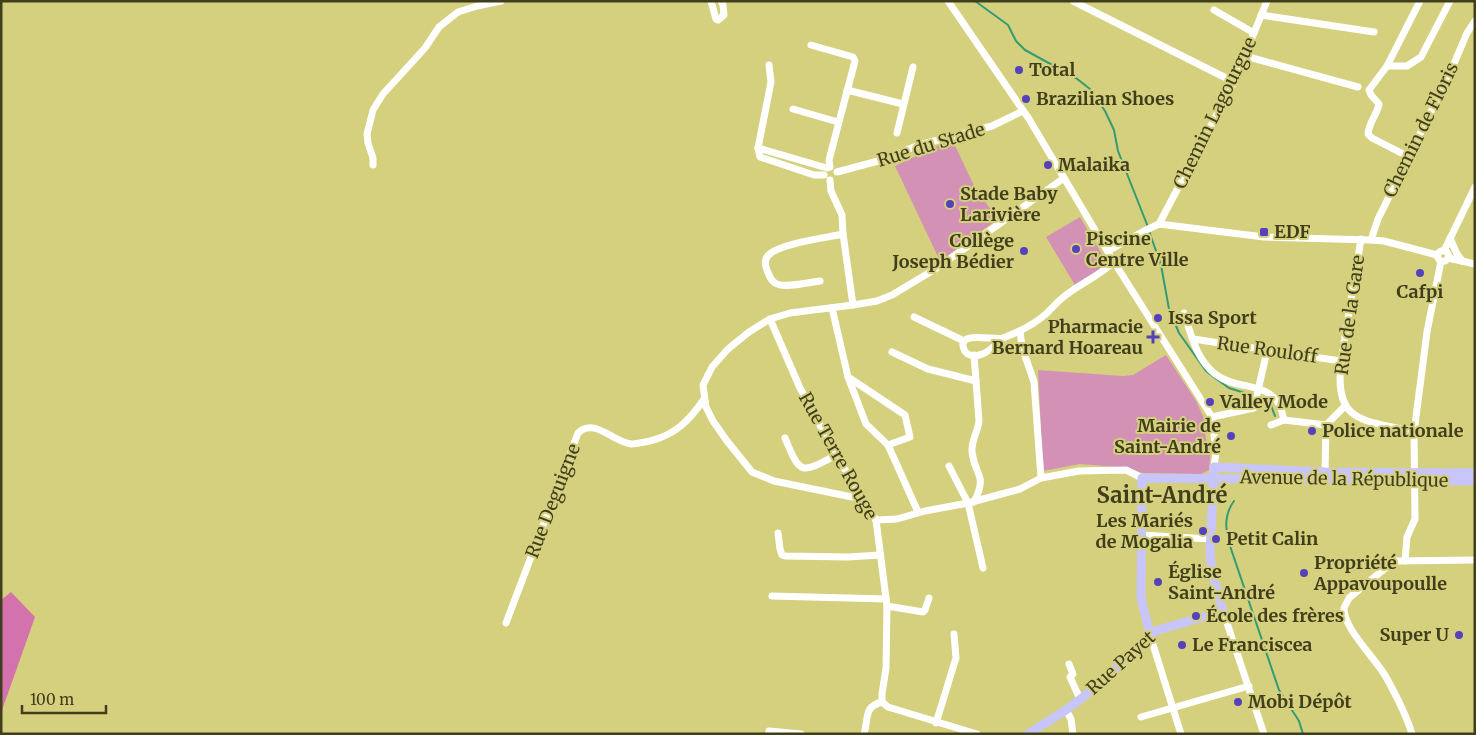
<svg xmlns="http://www.w3.org/2000/svg" width="1476" height="735" font-family="Merriweather,serif">
	<rect width="100%" height="100%" fill="#d5d07d"/>
	<g fill="#d391b6">
		<polygon points="952,139 976,190 998,219 940,261 895,166"/>
		<polygon points="1080,217 1106,261 1100,269 1075,285 1046,237"/>
		<polygon points="1166,355 1196,401 1209,429 1205,433 1207,445 1211,447 1209,470 1203,473 1202,474 1142,473 1129,468 1080,464 1043,471 1038,370 1123,376 1133,375"/>
	</g>
	<polygon fill="#d372ac" points="11,592 35,617 1,713 1,600"/>
	<g fill="none" stroke-linecap="round" stroke-linejoin="round">
		<g stroke="#349b75" stroke-width="2">
			<polyline points="975,1 1008,25 1016,41 1025,50 1076,78 1090,89 1105,111 1114,130 1118,151 1148,227"/>
			<polyline points="1149,231 1161,265 1169,309 1179,333 1206,371 1215,378 1229,388 1254,396"/>
			<polyline points="1258,397 1270,403 1275,416"/>
			<path d="M 1234,501 C 1225,513 1225,529 1229,543 L 1279,690 L 1299,721 L 1303,734"/>
		</g>
		<g stroke="#fff" stroke-width="7">
			<polyline points="711,1 716,19 718,20 724,15 723,5 721,1"/>
			<polyline points="948,1 1029,119 1114,262 1212,417 1216,452 1214,467"/>
			<polyline points="1073,1 1234,82"/>
			<polyline points="1214,10 1254,33"/>
			<polyline points="1261,15 1374,32"/>
			<polyline points="811,45 853,57 855,61 829,160 830,167"/>
			<polyline points="1245,56 1358,87"/>
			<polyline points="769,65 771,82 758,148 760,157 814,175 824,175"/>
			<polyline points="1387,66 1407,66 1421,57 1450,1"/>
			<polyline points="847,90 903,104"/>
			<polyline points="793,109 838,122"/>
			<polyline points="897,133 913,67"/>
			<polyline points="758,148 827,168"/>
			<path d="M 1409,157 L 1372,138 L 1368,134 C 1369,122 1377,115 1379,104 L 1371,95 L 1369,90 L 1387,66 L 1420,1"/>
			<polyline points="373,165 373,158 368,143 367,134 373,110 383,94 425,48 439,27 458,12 477,6 501,1"/>
			<polyline points="837,172 882,160 919,145 992,126 1023,111"/>
			<polyline points="830,180 831,191 842,215 843,234 853,305"/>
			<polyline points="1159,224 1234,82 1267,1"/>
			<polyline points="1450,238 1456,252 1462,261"/>
			<path d="M 1361,239 L 1341,361 C 1334,425 1363,419 1414,432"/>
			<polyline points="1371,240 1378,219 1450,73 1467,33 1475,21"/>
			<circle cx="1443" cy="256" r="5.5"/>
			<polyline points="1108,251 1144,231 1159,224 1264,237 1371,240 1384,241 1437,255"/>
			<polyline points="1444,251 1475,187"/>
			<polyline points="1448,258 1475,264"/>
			<path d="M 820,281 C 810,282 783,289 775,283 C 770,280 769,274 767,270 C 764,263 765,257 771,253 C 784,243 825,238 843,234"/>
			<polyline points="832,308 848,377 866,424 888,445 918,512"/>
			<path d="M 1184,313 C 1191,334 1196,359 1215,374 C 1241,394 1276,376 1284,420"/>
			<polyline points="914,317 964,341"/>
			<polyline points="770,319 800,388 836,455 876,520 887,606 886,668 882,694 882,702"/>
			<polyline points="1020,331 1022,347 1034,382 1041,478"/>
			<polyline points="1193,339 1341,361"/>
			<path d="M 998,340 C 992,354 966,364 963,346 C 961,331 995,341 1003,338 C 1019,332 1034,325 1047,313 C 1053,307 1059,300 1066,295 C 1082,283 1100,275 1114,262"/>
			<polyline points="892,352 928,369 976,381"/>
			<polyline points="848,377 905,415 910,437 888,445"/>
			<polyline points="1212,417 1254,408 1267,351"/>
			<polyline points="1271,425 1284,420 1326,425"/>
			<path d="M 785,438 C 800,474 800,475 836,455"/>
			<polyline points="949,466 968,503 983,568"/>
			<polyline points="1325,472 1326,425 1345,406"/>
			<polyline points="861,497 852,497 774,481 752,472 727,441 713,421 706,407 703,385 712,367 728,349 749,332 770,319 790,313 853,305 877,301 892,295 937,268 1064,178"/>
			<path d="M 974,502 C 988,474 975,477 972,452 C 971,441 978,431 979,421 L 974,355"/>
			<polyline points="876,520 897,519 925,511 968,503 1020,489 1041,478 1079,471 1126,470 1142,478"/>
			<polyline points="778,533 780,549 782,555 785,556 848,557 880,555"/>
			<polyline points="1141,535 1210,539"/>
			<polyline points="1405,561 1407,537 1415,519 1414,432 1427,332 1441,261"/>
			<polyline points="772,596 886,599"/>
			<polyline points="887,606 923,612 925,610 929,598"/>
			<polyline points="1223,611 1264,734"/>
			<path d="M 506,623 L 578,433 C 594,417 613,442 631,444 C 637,444 644,442 650,441 C 675,435 690,420 704,399"/>
			<polyline points="1150,635 1181,734"/>
			<polyline points="1069,664 1073,674 1070,677 1080,699"/>
			<polyline points="882,702 888,707 977,734"/>
			<polyline points="1066,710 1071,719 1073,734"/>
			<polyline points="1141,717 1249,686"/>
			<polyline points="936,723 956,658 954,634"/>
			<polyline points="769,731 801,734"/>
			<path d="M 864,734 C 869,718 863,707 882,702"/>
			<path d="M 1412,734 C 1406,714 1396,695 1386,677 C 1376,659 1343,628 1344,608 L 1349,598 L 1394,561 L 1475,560"/>
		</g>
		<g stroke="#c8c5fb" stroke-width="9">
			<polyline points="1150,635 1141,598 1142,478 1475,481"/>
			<polyline points="1028,734 1066,710 1095,688 1155,631 1223,611 1212,573 1210,553 1214,467 1325,472 1475,473"/>
		</g>
	</g>
	<g fill="#5541b9" stroke="#d5d07d" stroke-width="2">
		<circle cx="1019" cy="70" r="5"/>
		<circle cx="1026" cy="99" r="5"/>
		<circle cx="1048" cy="165" r="5"/>
		<circle cx="950" cy="204" r="5"/>
		<rect x="1259" y="227" width="10" height="10" rx="2.5"/>
		<circle cx="1076" cy="249" r="5"/>
		<circle cx="1024" cy="251" r="5"/>
		<circle cx="1420" cy="273" r="5"/>
		<circle cx="1158" cy="318" r="5"/>
		<path d="M1150.5 329.5h5v5h5v5h-5v5h-5v-5h-5v-5h5z"/>
		<circle cx="1210" cy="402" r="5"/>
		<circle cx="1312" cy="431" r="5"/>
		<circle cx="1231" cy="436" r="5"/>
		<circle cx="1203" cy="531" r="5"/>
		<circle cx="1216" cy="539" r="5"/>
		<circle cx="1304" cy="573" r="5"/>
		<circle cx="1158" cy="582" r="5"/>
		<circle cx="1196" cy="616" r="5"/>
		<circle cx="1459" cy="635" r="5"/>
		<circle cx="1182" cy="645" r="5"/>
		<circle cx="1238" cy="702" r="5"/>
	</g>
	<g text-anchor="middle" stroke-width="4" stroke-linejoin="round" paint-order="stroke">
		<g font-size="18" font-weight="bold" fill="#413e1c" stroke="#d5d07d" text-anchor="start">
			<text x="1029" y="76">Total</text>
			<text x="1036" y="105">Brazilian Shoes</text>
			<text x="1058" y="171">Malaika</text>
			<text x="960" y="200">Stade Baby<tspan x="960" dy="21">Larivière</tspan></text>
			<text x="1274" y="238">EDF</text>
			<text x="1086" y="245">Piscine<tspan x="1086" dy="21">Centre Ville</tspan></text>
			<text x="1014" y="247" text-anchor="end">Collège<tspan x="1014" dy="21">Joseph Bédier</tspan></text>
			<text x="1420" y="298" text-anchor="middle">Cafpi</text>
			<text x="1168" y="324">Issa Sport</text>
			<text x="1143" y="333" text-anchor="end">Pharmacie<tspan x="1143" dy="21">Bernard Hoareau</tspan></text>
			<text x="1220" y="408">Valley Mode</text>
			<text x="1221" y="432" text-anchor="end">Mairie de<tspan x="1221" dy="21">Saint-André</tspan></text>
			<text x="1322" y="437">Police nationale</text>
			<text x="1193" y="527" text-anchor="end">Les Mariés<tspan x="1193" dy="21">de Mogalia</tspan></text>
			<text x="1226" y="545">Petit Calin</text>
			<text x="1314" y="569">Propriété<tspan x="1314" dy="21">Appavoupoulle</tspan></text>
			<text x="1168" y="578">Église<tspan x="1168" dy="21">Saint-André</tspan></text>
			<text x="1206" y="622">École des frères</text>
			<text x="1449" y="641" text-anchor="end">Super U</text>
			<text x="1192" y="651">Le Franciscea</text>
			<text x="1248" y="708">Mobi Dépôt</text>
		</g>
		<g font-size="18" fill="#413e1c" stroke="#d5d07d">
			<text transform="translate(1215 113) rotate(-64)" y="6">Chemin Lagourgue</text>
			<text transform="translate(1421 130) rotate(-64)" y="6">Chemin de Floris</text>
			<text transform="translate(931 145) rotate(-17)" y="6">Rue du Stade</text>
			<text transform="translate(1350 315) rotate(-82)" y="6">Rue de la Gare</text>
			<text transform="translate(1267 350) rotate(8)" y="6">Rue Rouloff</text>
			<text transform="translate(838 456) rotate(61)" y="6">Rue Terre Rouge</text>
			<text transform="translate(1344 479) rotate(1)" y="6">Avenue de la République</text>
			<text transform="translate(553 501) rotate(-69)" y="6">Rue Deguigne</text>
			<text transform="translate(1121 663) rotate(-42)" y="6">Rue Payet</text>
		</g>
		<g font-size="22" font-weight="bold" fill="#413e1c" stroke="#d5d07d">
			<text x="1162" y="503">Saint-André</text>
		</g>
	</g>
	<rect width="1476" height="735" fill="none" stroke="#413e1c" stroke-width="5"/>
	<path d="M22 705v8h84v-8" fill="none" stroke="#413e1c" stroke-width="2.5"/>
	<text x="30" y="705" font-size="15" fill="#413e1c" stroke="#d5d07d" stroke-width="4" paint-order="stroke">100 m</text>
</svg>
